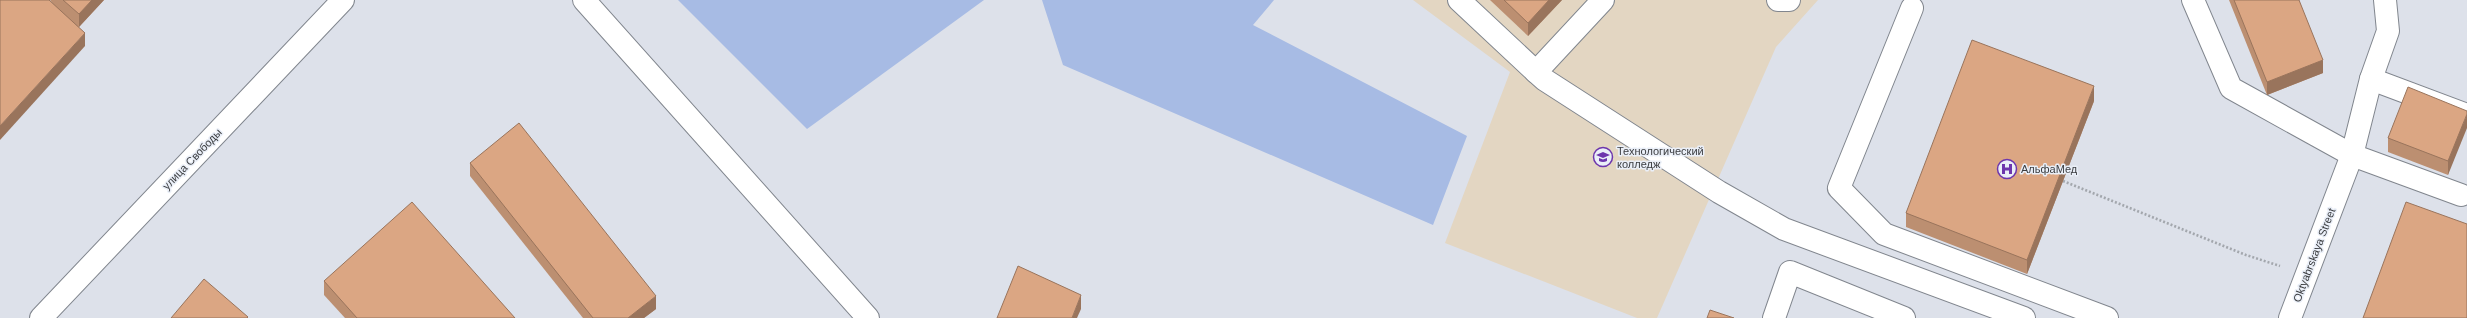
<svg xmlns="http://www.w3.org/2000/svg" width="2467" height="318" font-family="Arial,sans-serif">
	<rect width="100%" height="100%" fill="#dde1ea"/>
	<polygon fill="#e3d6c2" points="1413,0 1818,0 1776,47 1657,318 1637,318 1445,243 1510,72"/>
	<g fill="#a7bbe4">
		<polygon points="678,0 984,0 807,129"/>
		<polygon points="1042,0 1274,0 1253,25 1467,136 1433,225 1063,65"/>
	</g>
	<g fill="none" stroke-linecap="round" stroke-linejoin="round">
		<g stroke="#81868e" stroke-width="24">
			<g id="minor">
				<polyline points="584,0 868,318"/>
				<polyline points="1459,0 1536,72"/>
				<polyline points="1603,0 1536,72 1545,80 1719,192 1784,229 2024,318"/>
				<polyline points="1778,0 1789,0"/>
				<polyline points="2193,0 2231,88 2352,155 2461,195"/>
				<polyline points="1912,8 1839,188 1884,234 2107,318"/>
				<polyline points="2371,79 2467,115"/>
				<polyline points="41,318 343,0"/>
				<polyline points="1774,318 1790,272 1904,318"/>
				<polyline points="2290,318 2352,155 2371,79 2388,31 2385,0"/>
			</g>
		</g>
		<polyline stroke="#a3a7ad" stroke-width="2.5" stroke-dasharray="2 2" stroke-linecap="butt" points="2063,181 2246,255 2280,266"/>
		<use href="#minor" stroke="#fff" stroke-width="22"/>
	</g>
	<g fill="#bc8f71">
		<polygon points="50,0 104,0 79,27 85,46"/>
		<polygon points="1490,0 1562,0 1528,36"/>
		<polygon points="2229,0 2299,0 2323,73 2267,95"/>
		<polygon points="2094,101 2027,274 1906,227 1906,213"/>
		<polygon points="2467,111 2448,175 2388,152 2388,138"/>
		<polygon points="470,163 656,309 644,318 583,318 470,176"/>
		<polygon points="324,281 515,318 345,318 324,295"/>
	</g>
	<g fill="#99745c">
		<polygon points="92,0 104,0 79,27 79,14"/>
		<polygon points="1549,0 1562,0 1528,36 1528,23"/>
		<polygon points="85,33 85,46 0,140 0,126"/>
		<polygon points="2323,60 2323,73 2267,95 2267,82"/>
		<polygon points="2094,86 2094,101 2027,274 2027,260"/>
		<polygon points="2467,114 2467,128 2448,175 2448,161"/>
		<polygon points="1081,295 1081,309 1077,318 1072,318"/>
		<polygon points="656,296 656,309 644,318 628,318"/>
	</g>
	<g fill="#dba683" stroke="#99745c">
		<polygon points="0,0 49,0 85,33 0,126"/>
		<polygon points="63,0 92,0 79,14"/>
		<polygon points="1504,0 1549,0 1528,23"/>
		<polygon points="2234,0 2299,0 2323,60 2267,82"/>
		<polygon points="1972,40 2094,86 2027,260 1906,213"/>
		<polygon points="2408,87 2467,111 2467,114 2448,161 2388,138"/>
		<polygon points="519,123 656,296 628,318 593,318 470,163"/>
		<polygon points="412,202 515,318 357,318 324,281"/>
		<polygon points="2406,202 2467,224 2467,318 2363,318"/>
		<polygon points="1018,266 1081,295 1072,318 997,318"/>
		<polygon points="204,279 248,317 247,318 171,318"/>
		<polygon points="1710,310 1734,318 1707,318"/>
	</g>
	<defs>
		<g id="university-ring" transform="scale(1)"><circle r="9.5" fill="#eaeff8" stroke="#6d36ad" stroke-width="1.5"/><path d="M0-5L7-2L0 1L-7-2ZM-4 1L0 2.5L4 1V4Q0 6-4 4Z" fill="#6d36ad"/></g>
		<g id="hospital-ring" transform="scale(1)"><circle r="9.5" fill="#eaeff8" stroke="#6d36ad" stroke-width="1.5"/><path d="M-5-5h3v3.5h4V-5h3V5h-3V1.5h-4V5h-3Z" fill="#6d36ad"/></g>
	</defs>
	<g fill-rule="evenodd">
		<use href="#university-ring" x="1603" y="157"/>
		<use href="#hospital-ring" x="2007" y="169"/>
	</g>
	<g text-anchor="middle" stroke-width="3" stroke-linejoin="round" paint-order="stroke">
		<g font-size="11" fill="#3b3d40" stroke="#eaeff8" text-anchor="start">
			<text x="1617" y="155">Технологический<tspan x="1617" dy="13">колледж</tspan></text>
			<text x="2021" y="173">АльфаМед</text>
		</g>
		<g font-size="11" fill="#3b3d40" stroke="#eaeff8">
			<text transform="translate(192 159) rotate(-46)" y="4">улица Свободы</text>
			<text transform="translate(2314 255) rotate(-69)" y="4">Oktyabrskaya Street</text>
		</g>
	</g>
</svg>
